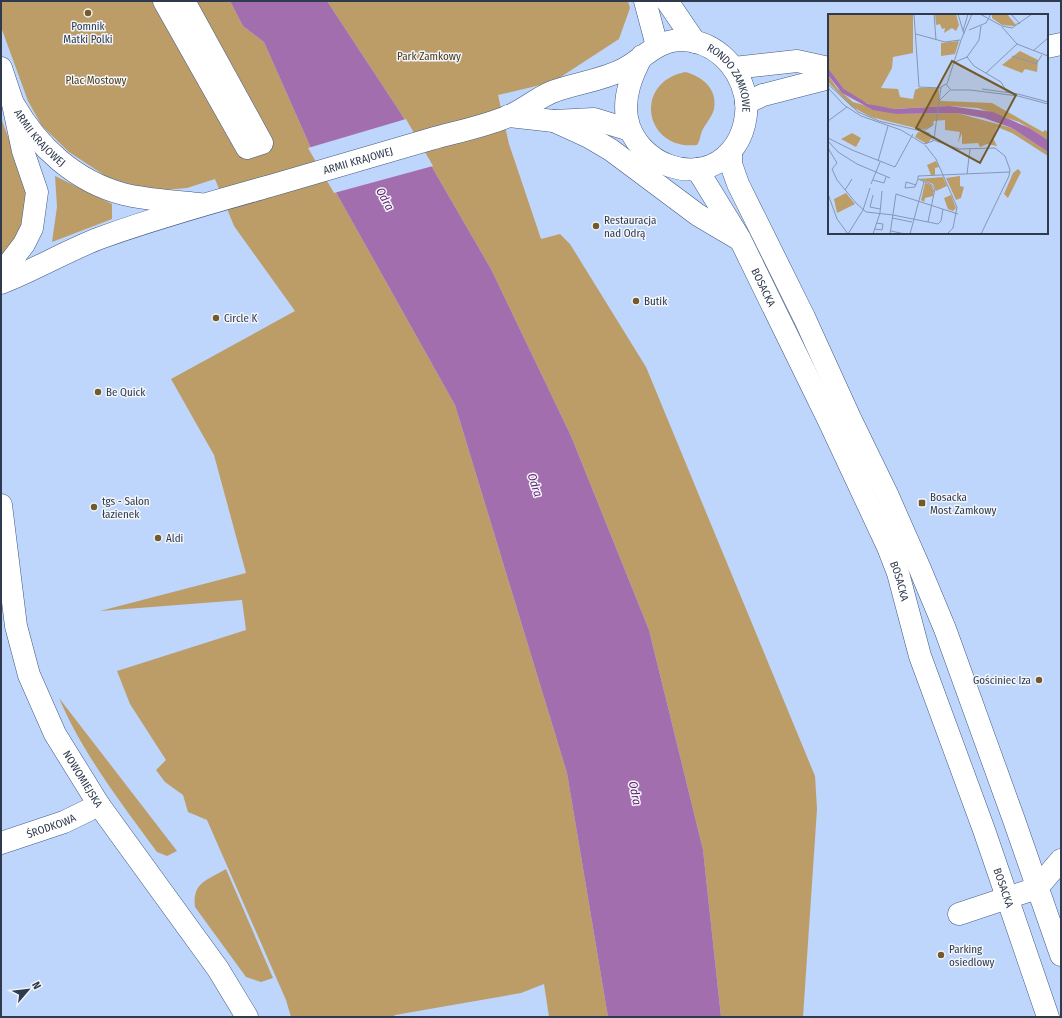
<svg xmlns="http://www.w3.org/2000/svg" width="1062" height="1018" font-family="'Fira Sans Condensed',sans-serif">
	<rect width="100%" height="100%" fill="#bed5fc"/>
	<g fill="#bc9d68">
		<polygon points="1,1 230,1 243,26 264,42 310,146 455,405 567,773 608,1017 549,1017 544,984 521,993 395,1015 393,1017 291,1017 286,1000 207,820 188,812 183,795 165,782 156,770 166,760 130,704 117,671 246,630 242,600 100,611 246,573 214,455 171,379 295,311 234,226 215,179 187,188 164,190 142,188 107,177 69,152 42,126 28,101 1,27"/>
		<polygon points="327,1 628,1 630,8 619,39 553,82 498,95 509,144 541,239 560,234 570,244 646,367 815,776 817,809 803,1017 721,1017 703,850 649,630 571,436 491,269 400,112"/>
		<path d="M 685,72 C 702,76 718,89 714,109 C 712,117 706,123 702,131 C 700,136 700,141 697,145 C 645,151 632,83 685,72 Z"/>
		<polygon points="1,118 27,187 23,226 1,259"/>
		<polygon points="55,176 112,204 112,219 52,242 57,207"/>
		<path d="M 59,698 L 177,851 L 167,856 L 157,852 C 121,803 83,754 59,698 Z"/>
		<path d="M 226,869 L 273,978 L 261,982 L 246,977 L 195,907 C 192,882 208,880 226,869 Z"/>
	</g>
	<polygon fill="#a36eae" points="230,1 327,1 400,112 491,269 571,436 649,630 703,850 721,1017 608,1017 567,773 455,405 310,146 264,42 243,26"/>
	<polygon fill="#bed5fc" points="406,119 433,166 334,193 308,148"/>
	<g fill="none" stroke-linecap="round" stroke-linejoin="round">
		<g stroke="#415983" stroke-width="23">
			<g id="minor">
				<polyline points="164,1 247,148 262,143 184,1"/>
				<polyline points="645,1 657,46"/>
				<polyline points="667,1 695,42"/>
				<polyline points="1047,47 1061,44"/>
				<polyline points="734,68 797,61 829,68"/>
				<polyline points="746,103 763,95 829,78"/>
				<path id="s1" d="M 14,105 C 38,147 75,181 123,194 C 147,200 175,201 199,204"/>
				<polyline points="508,116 554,121 594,119 630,130"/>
				<polyline points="554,121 589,137 611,150 698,215 737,238"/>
				<polyline points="731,152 731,164 738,184 804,317 850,418 887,494 920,569 945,629 1014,820 1061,955"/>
				<path id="s2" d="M 697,169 L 740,239 L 828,419 L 888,547 L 898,573 L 920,656 L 984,830 L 1048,1017"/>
				<path id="s3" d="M 1,283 C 35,270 66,251 100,238 C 155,218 213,202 270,186 C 324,170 378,155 431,139 C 456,132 486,126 509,116 C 524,110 537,98 552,92 C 575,83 601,81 624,69 C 643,59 656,41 680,40 C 713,40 738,64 745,95 C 749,113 744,136 731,151 C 699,189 635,164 627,118 C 623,96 632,75 642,56"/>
				<path id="s4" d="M 1,843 L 64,822 L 99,805"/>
				<polyline points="1037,888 1061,860"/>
				<polyline points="959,914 1037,888"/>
			</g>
		</g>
		<g stroke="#415983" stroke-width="23">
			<g id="major">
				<polyline points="1,68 13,104 23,151 37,192 32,228 24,244 1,274"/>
				<path id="s5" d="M 1,505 L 16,626 L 29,675 L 55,734 L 99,805 L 218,969 L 247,1017"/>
			</g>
		</g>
		<use href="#minor" stroke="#fff" stroke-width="22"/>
		<use href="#major" stroke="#fff" stroke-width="22"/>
	</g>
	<g fill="#735a2b" stroke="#f2f5fa" stroke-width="1.5">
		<circle cx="88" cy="13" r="4"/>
		<circle cx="596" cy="226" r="4"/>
		<circle cx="636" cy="301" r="4"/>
		<circle cx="216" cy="318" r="4"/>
		<circle cx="98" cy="392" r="4"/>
		<rect x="918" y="499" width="8" height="8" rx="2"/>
		<circle cx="94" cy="507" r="4"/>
		<circle cx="158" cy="538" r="4"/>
		<circle cx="1039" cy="680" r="4"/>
		<circle cx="941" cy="955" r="4"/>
	</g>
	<g text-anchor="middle" stroke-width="3" stroke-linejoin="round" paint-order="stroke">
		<g font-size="11" fill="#2f3a4e" stroke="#f2f5fa" text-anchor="start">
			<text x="88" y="30" text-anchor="middle">Pomnik<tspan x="88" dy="13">Matki Polki</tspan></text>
			<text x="604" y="224">Restauracja<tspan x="604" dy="13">nad Odrą</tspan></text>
			<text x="644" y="305">Butik</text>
			<text x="224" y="322">Circle K</text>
			<text x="106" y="396">Be Quick</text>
			<text x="930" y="501">Bosacka<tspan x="930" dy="13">Most Zamkowy</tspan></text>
			<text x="102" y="505">tgs - Salon<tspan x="102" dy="13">łazienek</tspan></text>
			<text x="166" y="542">Aldi</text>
			<text x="1031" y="684" text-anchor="end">Gościniec Iza</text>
			<text x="949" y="953">Parking<tspan x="949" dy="13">osiedlowy</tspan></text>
		</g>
		<g font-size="11" fill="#4c3a18" stroke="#f2f5fa">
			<text x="429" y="60">Park Zamkowy</text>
			<text x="96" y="84">Plac Mostowy</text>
		</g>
		<g font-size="11" fill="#2f3a4e" stroke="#f2f5fa">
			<text dy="4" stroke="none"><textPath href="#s3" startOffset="794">RONDO ZAMKOWE</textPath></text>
			<text dy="4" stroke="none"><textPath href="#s1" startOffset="42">ARMII KRAJOWEJ</textPath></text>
			<text dy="4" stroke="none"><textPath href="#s3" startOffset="378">ARMII KRAJOWEJ</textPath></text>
			<text dy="4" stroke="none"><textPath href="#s2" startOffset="136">BOSACKA</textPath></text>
			<text dy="4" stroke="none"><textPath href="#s2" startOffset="460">BOSACKA</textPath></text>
			<text dy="4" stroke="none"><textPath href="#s5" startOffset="290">NOWOMIEJSKA</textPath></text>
			<text dy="4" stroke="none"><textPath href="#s4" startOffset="53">ŚRODKOWA</textPath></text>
			<text dy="4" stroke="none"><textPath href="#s2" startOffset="784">BOSACKA</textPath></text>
		</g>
		<g font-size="12" font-style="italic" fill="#642271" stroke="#f2f5fa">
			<text transform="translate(385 199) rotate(61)" y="4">Odra</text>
			<text transform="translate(535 485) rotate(72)" y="4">Odra</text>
			<text transform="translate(635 793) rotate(79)" y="4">Odra</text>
		</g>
	</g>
	<g transform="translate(828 14)">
		<rect width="220" height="220" fill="#bed5fc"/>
		<path d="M 0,0 L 85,1 L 85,39 L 65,43 L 64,54 L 53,74 L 70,75 L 72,83 L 85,85 L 87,76 L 91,74 L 107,74 L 111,76 L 111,86 L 114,87 L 164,89 L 215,118 L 217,116 L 220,118 L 220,126 L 191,108 L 150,94 L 121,92 L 65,95 L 48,93 L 29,85 L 16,75 L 0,54 ZM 107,0 L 128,0 L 131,11 L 128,17 L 124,14 L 116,19 L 117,14 L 114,15 L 112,10 L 108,11 ZM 164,0 L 179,0 L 187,10 L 190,9 L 186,12 L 174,11 L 164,4 ZM 131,27 L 127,40 L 113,42 L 113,29 ZM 192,37 L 210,46 L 209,58 L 197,55 L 194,59 L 174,51 ZM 0,61 L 9,74 L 25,88 L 68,100 L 129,99 L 184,114 L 220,138 L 220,152 L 220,142 L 184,119 L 169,113 L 165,124 L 169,132 L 159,130 L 152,133 L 150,129 L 134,130 L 134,119 L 130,129 L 132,118 L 117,116 L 117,106 L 106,107 L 104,112 L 95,116 L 43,103 L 24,93 L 0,68 ZM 90,118 L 100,119 L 104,124 L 99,130 L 87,123 ZM 24,119 L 33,124 L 28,133 L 13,125 ZM 108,147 L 111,153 L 107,154 L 107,161 L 103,161 L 99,151 ZM 190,155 L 193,158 L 180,184 L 176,180 L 185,159 ZM 132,162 L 132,172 L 136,173 L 133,184 L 128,186 L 118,164 ZM 115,163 L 119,172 L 108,177 L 105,170 L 90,165 ZM 97,169 L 103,171 L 106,176 L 105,182 L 97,184 L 96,188 L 93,186 ZM 18,179 L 27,190 L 9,199 L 6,185 ZM 123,181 L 128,194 L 125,197 L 120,195 L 116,184 Z" fill="#bc9d68"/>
		<path d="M 0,54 L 16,75 L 40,90 L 66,95 L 121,92 L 165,98 L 201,114 L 220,126 L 220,138 L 184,114 L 156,104 L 129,99 L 68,100 L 45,96 L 14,79 L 0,61 Z" fill="#a36eae"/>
		<path fill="none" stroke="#8597b6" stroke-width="1" d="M 86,0 L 91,73 L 113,74M 106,0 L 108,26M 130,0 L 136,20M 152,0 L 174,12 L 184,14 L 204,0M 183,0 L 192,10M 174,13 L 189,30 L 220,42M 141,16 L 158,9 L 163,0M 135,17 L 140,0M 88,20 L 117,28 L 132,26M 205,37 L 220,24M 184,42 L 208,50 L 214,41M 139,43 L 151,26 L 153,12M 127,48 L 139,43 L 146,52 L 173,68 L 179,78M 158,59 L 189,30M 0,70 L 30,98 L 51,107 L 101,119 L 105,127 L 96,130 L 73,116 L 33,102 L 16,91 L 0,74M 119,70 L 133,26 L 144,0M 154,75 L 190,80 L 220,88M 112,86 L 122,76 L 142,76 L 190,82 L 220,90M 0,107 L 19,93M 96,117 L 106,110M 0,124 L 24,136 L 67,153 L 85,120M 106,125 L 113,73 L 118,70 L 122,75M 105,126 L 131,135 L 167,134 L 177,142 L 182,156 L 181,162 L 153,220M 0,127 L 10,138 L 29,150 L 62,164M 97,131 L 108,145 L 129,193 L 125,214 L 119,220M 0,134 L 9,149 L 4,155 L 9,166 L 28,189 L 38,198 L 65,201M 50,147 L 60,112M 139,160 L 142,135M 45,166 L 56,169 L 58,163M 43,170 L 52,148M 88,171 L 78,168 L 77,174 L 87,173 L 90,165M 17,176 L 24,165M 0,180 L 9,205 L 20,220M 45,181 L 42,193 L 52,195M 65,201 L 110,210 L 113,207 L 115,195M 64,204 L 84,208M 100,208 L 107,175 L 104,171 L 90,165 L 90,162 L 182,158M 47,215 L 54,216 L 55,210 L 48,209M 63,217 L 77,220M 20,220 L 35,196 L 42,174M 45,220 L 52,199 L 54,177M 62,220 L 68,180 L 130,200M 82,220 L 96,168"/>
		<path fill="#735a2b" fill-opacity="0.15" stroke="#735a2b" stroke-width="2" d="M 124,47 L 188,81 L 152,149 L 88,114 Z"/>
		<rect width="220" height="220" fill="none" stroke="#2f3a4e" stroke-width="2"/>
	</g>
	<rect width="1062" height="1018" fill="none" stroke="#2f3a4e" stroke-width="4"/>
	<g transform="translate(28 990) rotate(62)" stroke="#f2f5fa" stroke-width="3" paint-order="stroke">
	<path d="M0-3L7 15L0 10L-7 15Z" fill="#2f3a4e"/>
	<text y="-6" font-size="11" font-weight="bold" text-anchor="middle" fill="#2f3a4e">N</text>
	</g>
</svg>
